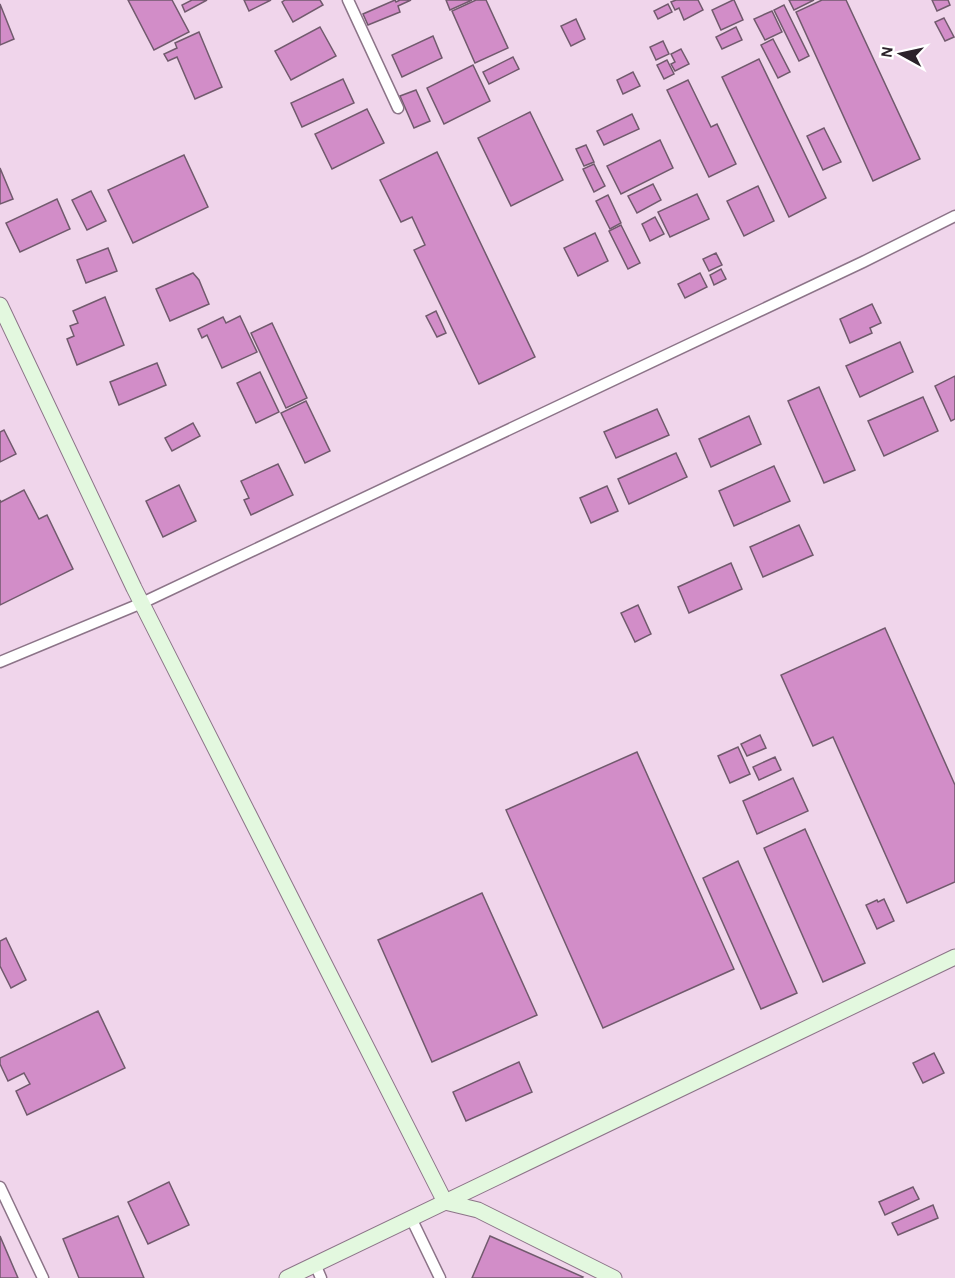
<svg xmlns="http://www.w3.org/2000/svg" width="955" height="1278" font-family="'Alegreya Sans',sans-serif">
	<rect width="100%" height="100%" fill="#f0d5eb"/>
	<g fill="#d28dc8" stroke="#715a6d" stroke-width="1.5">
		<polygon points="128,0 172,0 189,32 154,50"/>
		<polygon points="192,0 207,0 185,12 182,5"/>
		<polygon points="244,0 271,0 249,11"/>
		<polygon points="285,0 320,0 323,5 293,22 282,2"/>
		<polygon points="395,0 396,2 400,0 411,0 398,6 400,12 368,25 363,14"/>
		<polygon points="446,0 472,0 450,10"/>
		<polygon points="476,0 486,0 508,48 475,63 452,11"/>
		<polygon points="676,0 698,0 703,10 684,20 679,8 675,10 671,2"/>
		<polygon points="733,0 734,0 743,20 721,30 712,10"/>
		<polygon points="789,0 814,0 794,10"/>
		<polygon points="822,0 846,0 920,159 873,181 796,12"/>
		<polygon points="932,0 948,0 950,5 937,11"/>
		<polygon points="0,4 14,39 0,45"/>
		<polygon points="668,4 672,12 658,19 654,11"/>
		<polygon points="784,5 809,56 799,61 774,10"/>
		<polygon points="772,11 782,32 765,40 754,19"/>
		<polygon points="944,18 954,37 945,41 935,22"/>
		<polygon points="576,19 585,39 571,46 561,26"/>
		<polygon points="320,27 336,56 291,80 275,51"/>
		<polygon points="736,27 742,40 722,49 716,37"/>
		<polygon points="199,32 222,87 195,99 177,57 168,61 164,54 177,48 175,43"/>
		<polygon points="433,36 442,58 402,77 392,55"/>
		<polygon points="773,39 790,72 778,78 761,45"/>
		<polygon points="663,41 669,54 656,60 650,47"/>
		<polygon points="681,49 689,64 675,71 671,64 675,62 671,54"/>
		<polygon points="513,57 519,69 489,84 483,72"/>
		<polygon points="759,59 826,198 789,217 722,77"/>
		<polygon points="667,60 674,74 664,79 657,65"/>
		<polygon points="473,65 490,101 444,124 427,88"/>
		<polygon points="633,72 640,86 623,94 617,80"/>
		<polygon points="343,79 354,103 302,127 291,103"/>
		<polygon points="688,80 711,127 717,124 736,164 709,177 667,90"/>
		<polygon points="416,90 430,121 414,128 400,96"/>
		<polygon points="367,109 384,143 332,169 315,134"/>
		<polygon points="530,112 563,180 511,206 478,138"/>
		<polygon points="632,114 639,129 604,145 597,131"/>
		<polygon points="824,128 841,162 823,170 807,136"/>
		<polygon points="660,140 673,168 621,194 607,166"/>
		<polygon points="586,145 594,162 584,166 576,149"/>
		<polygon points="437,152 535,357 479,384 414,250 425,245 412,217 401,222 380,180"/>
		<polygon points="184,155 208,207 133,243 108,190"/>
		<polygon points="594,164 605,186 594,192 583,169"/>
		<polygon points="0,168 13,199 0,204"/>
		<polygon points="653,184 661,200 637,213 628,196"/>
		<polygon points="758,186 774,221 744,236 727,201"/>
		<polygon points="91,191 106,221 87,230 72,200"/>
		<polygon points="697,194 709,219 670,237 658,212"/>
		<polygon points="608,195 621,223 610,229 596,201"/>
		<polygon points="57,199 70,229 20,252 6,223"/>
		<polygon points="655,217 664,234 650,241 642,224"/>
		<polygon points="621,225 640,263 628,269 609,231"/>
		<polygon points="595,233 608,261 578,276 564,248"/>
		<polygon points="108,248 117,271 86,283 77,260"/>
		<polygon points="716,253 722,265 709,271 703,259"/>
		<polygon points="721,269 726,279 714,285 710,275"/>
		<polygon points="193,273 199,280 209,304 170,321 156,289"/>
		<polygon points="700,273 707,287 685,298 678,284"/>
		<polygon points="105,297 124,345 77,365 67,339 74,336 70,326 78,323 73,311"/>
		<polygon points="872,304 881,323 870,328 872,333 850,343 840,319"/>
		<polygon points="436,311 446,333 437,337 426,316"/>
		<polygon points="240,316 257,352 222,368 207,335 202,338 198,329 223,317 226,323"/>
		<polygon points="272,323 307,398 286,408 251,333"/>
		<polygon points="900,342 913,372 860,397 846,366"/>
		<polygon points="157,363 166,385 119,405 110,382"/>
		<polygon points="260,372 279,412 256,423 237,383"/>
		<polygon points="955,376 955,419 951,421 935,386"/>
		<polygon points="819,387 855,470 824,483 788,401"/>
		<polygon points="923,397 938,431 884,456 868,421"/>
		<polygon points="306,401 330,451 305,463 281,413"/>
		<polygon points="657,409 669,435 616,458 604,432"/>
		<polygon points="749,416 761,444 711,467 699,439"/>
		<polygon points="193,423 200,436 172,451 165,438"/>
		<polygon points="4,430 16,454 0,462 0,432"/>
		<polygon points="676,453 687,477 629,504 618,479"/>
		<polygon points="278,464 293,495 251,515 244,500 249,498 241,481"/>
		<polygon points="774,466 790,501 734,526 719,491"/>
		<polygon points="179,485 196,521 163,537 146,501"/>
		<polygon points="607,486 618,511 591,523 580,498"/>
		<polygon points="24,490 39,519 47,515 73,569 0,605 0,500 1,502"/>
		<polygon points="799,525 813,555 763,577 750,547"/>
		<polygon points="731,563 742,589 689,613 678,587"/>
		<polygon points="638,605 651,634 635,642 621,613"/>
		<polygon points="885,628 955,785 955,882 907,903 833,737 813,746 781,675"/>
		<polygon points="760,735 766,748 747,756 741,744"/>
		<polygon points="738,747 750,774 730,783 718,756"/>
		<polygon points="637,752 734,969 603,1028 506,810"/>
		<polygon points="775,757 781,770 759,780 753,767"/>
		<polygon points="793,778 808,811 757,834 743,801"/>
		<polygon points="805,829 865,963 823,982 764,848"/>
		<polygon points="738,861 797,993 761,1009 703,878"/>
		<polygon points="482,893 537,1015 432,1062 378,940"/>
		<polygon points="884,899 894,921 877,929 866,905 877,900 878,902"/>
		<polygon points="6,938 26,980 11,988 0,966 0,941"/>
		<polygon points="98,1011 125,1068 27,1115 16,1091 30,1084 24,1073 8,1081 0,1064 0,1058"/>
		<polygon points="934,1053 944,1073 923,1083 913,1063"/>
		<polygon points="519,1062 532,1092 466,1121 453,1092"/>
		<polygon points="169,1182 189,1225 148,1244 128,1202"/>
		<polygon points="913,1187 919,1199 885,1215 879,1202"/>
		<polygon points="933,1205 938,1218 898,1235 892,1223"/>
		<polygon points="118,1216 144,1278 79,1278 63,1239"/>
		<polygon points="0,1236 18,1278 0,1278"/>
		<polygon points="490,1236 583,1277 582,1278 472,1278"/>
	</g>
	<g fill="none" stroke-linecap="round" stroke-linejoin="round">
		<g stroke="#8c7488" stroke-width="13">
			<g id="minor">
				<polyline points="348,0 398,108"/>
				<polyline points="0,662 142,603 863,262 955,216"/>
				<polyline points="0,1187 43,1278"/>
				<polyline points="411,1218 440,1278"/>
				<polyline points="315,1264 321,1278"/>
			</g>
		</g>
		<g stroke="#8c7488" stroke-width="17">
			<g id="secondary">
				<polyline points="0,305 134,588 445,1202 478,1210 614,1278"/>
				<polyline points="287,1278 955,957"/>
			</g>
		</g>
		<use href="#minor" stroke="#fff" stroke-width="10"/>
		<use href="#secondary" stroke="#e3f8df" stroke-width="15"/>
	</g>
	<g transform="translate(901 54) rotate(278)" stroke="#ffffff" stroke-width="4.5" paint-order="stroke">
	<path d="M0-4.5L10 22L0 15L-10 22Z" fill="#2b222a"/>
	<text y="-9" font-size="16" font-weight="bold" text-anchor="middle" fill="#2b222a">N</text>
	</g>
</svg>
